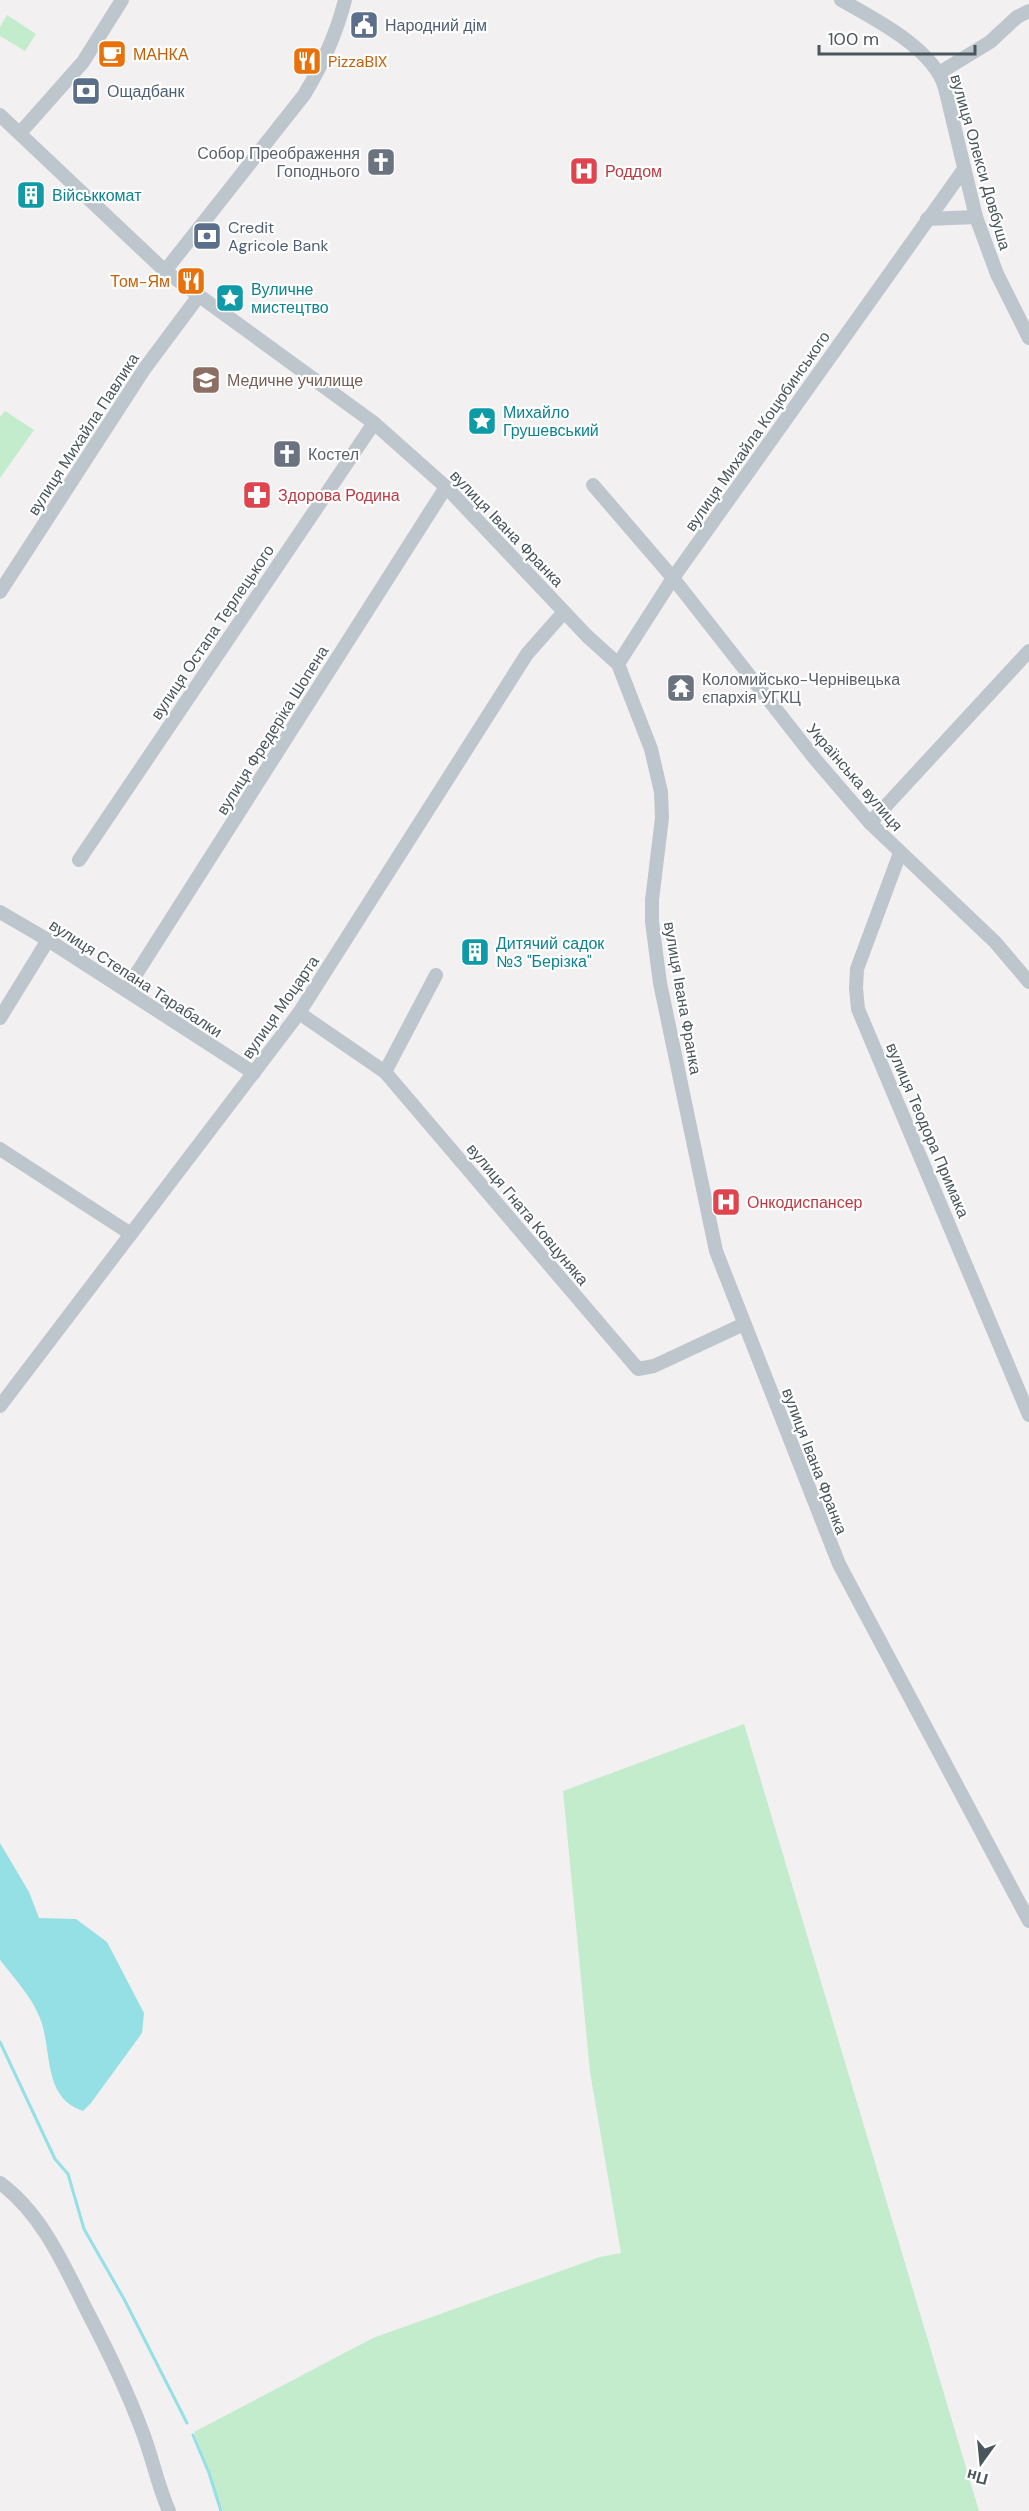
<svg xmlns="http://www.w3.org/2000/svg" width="1029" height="2511" font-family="'DM Sans',sans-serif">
	<rect width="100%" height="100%" fill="#f2f0f1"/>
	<g fill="#c3eccc">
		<polygon points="7,15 36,34 25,51 0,36 0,27"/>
		<polygon points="5,411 34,430 0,478 0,417"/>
		<polygon points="744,1724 979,2511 223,2511 194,2432 373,2338 600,2257 621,2253 590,2072 563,1791"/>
	</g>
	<path fill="#94e0e5" d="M 0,1843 L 29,1892 L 39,1918 L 76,1919 L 107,1942 L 144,2013 L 142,2033 L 91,2103 L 83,2111 C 42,2097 53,2052 40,2018 C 31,1996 15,1979 0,1960 Z"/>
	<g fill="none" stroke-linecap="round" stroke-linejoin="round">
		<g stroke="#94e0e5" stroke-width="3">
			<polyline points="0,2042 55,2159 68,2174 84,2229 124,2299 187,2423"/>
			<polyline points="193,2435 209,2473 221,2511"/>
		</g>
		<g stroke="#bdc6cc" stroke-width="14">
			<path d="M 841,0 C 875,19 934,49 945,88 L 976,217 L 997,274 L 1029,338"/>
			<polyline points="939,73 990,42 1017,17 1029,11"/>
			<polyline points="0,115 165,271 374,423 446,487 587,636 618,664 651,749 661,792 662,818 652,900 652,922 660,983 716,1251 839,1564 1029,1921"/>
			<polyline points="20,133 83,62 122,0"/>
			<polyline points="927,219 976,217"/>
			<path d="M 165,271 L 304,95 C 323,64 336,35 345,0"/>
			<polyline points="593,485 673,578 815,759 870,823 995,942 1029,982"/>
			<polyline points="0,592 145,368 198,297"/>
			<polyline points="618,664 673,578 964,169"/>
			<polyline points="870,823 1029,651"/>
			<polyline points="900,853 857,969 856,988 858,1009 1029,1415"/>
			<polyline points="79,860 374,423"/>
			<polyline points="0,912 48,940 254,1073"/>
			<polyline points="126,990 446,487"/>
			<polyline points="299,1013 385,1072 638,1369 654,1366 744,1324"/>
			<polyline points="0,1018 48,940"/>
			<polyline points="385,1072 436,975"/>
			<polyline points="0,1149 131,1234"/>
			<polyline points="0,1406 299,1013 527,654 564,612"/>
			<path d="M 0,2183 C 42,2214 64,2265 87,2311 C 107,2349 126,2388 141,2428 C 152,2455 157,2484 169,2511"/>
		</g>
	</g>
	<defs>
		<g id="civic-square" transform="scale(1.5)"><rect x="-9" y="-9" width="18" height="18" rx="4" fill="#5c6f8a" stroke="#fff"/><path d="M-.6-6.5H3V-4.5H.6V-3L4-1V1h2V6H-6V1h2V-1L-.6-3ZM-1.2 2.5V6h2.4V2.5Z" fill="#fff"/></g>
		<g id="cafe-square" transform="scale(1.5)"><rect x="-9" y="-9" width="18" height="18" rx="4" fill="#e8710a" stroke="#fff"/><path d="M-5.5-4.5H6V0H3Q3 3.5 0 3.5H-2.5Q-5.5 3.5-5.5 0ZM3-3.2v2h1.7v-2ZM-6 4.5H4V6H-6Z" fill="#fff"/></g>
		<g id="restaurant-square" transform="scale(1.5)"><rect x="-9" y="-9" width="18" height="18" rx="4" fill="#e8710a" stroke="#fff"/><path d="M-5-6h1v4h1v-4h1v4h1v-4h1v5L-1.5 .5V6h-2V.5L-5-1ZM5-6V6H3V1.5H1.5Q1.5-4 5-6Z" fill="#fff"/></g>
		<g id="bank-square" transform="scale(1.5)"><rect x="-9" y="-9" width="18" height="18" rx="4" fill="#5c6f8a" stroke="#fff"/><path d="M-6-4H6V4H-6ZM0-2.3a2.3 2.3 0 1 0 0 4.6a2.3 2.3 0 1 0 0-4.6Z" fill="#fff"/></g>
		<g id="church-square" transform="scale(1.5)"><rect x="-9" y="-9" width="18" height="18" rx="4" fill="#6b7280" stroke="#fff"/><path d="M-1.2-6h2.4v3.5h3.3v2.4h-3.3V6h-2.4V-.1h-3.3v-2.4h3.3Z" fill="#fff"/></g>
		<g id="hospital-square" transform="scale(1.5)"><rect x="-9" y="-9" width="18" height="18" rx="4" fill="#e0444e" stroke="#fff"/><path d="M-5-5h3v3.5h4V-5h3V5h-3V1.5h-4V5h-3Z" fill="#fff"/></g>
		<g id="building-square" transform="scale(1.5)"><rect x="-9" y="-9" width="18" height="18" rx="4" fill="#0f9aa8" stroke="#fff"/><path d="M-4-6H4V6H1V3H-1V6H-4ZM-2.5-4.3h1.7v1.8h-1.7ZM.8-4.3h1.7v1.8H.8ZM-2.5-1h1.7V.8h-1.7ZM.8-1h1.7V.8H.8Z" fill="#fff"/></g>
		<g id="sight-square" transform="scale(1.5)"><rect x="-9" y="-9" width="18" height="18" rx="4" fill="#0f9aa8" stroke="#fff"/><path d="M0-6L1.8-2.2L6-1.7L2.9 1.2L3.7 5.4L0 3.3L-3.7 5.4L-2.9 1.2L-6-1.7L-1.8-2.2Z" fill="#fff"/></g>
		<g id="school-square" transform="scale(1.5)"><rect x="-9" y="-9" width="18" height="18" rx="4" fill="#8d6e63" stroke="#fff"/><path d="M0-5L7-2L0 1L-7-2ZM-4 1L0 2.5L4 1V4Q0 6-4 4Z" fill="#fff"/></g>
		<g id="pharmacy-square" transform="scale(1.5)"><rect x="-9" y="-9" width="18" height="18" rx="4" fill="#e0444e" stroke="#fff"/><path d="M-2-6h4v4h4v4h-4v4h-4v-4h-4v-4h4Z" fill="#fff"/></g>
		<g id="temple-square" transform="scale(1.5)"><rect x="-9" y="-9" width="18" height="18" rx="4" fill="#6b7280" stroke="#fff"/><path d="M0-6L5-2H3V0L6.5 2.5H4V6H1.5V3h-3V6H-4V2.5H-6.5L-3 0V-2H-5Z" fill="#fff"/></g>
	</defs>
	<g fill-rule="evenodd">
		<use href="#civic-square" x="364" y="25"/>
		<use href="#cafe-square" x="112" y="54"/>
		<use href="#restaurant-square" x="307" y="61"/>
		<use href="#bank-square" x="86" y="91"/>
		<use href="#church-square" x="381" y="162"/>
		<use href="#hospital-square" x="584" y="171"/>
		<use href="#building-square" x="31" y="195"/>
		<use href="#bank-square" x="207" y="236"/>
		<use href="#restaurant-square" x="191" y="281"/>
		<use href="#sight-square" x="230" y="298"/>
		<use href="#school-square" x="206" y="380"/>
		<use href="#sight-square" x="482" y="421"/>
		<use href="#church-square" x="287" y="454"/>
		<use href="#pharmacy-square" x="257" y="495"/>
		<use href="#temple-square" x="681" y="688"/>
		<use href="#building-square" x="475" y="952"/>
		<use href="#hospital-square" x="726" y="1202"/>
	</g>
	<g text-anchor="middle" stroke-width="4.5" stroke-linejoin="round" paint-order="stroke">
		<g font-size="16" fill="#4e5e75" stroke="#fff" text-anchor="start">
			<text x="385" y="31">Народний дім</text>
			<text x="107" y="97">Ощадбанк</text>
			<text x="228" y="233">Credit<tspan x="228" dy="18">Agricole Bank</tspan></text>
		</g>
		<g font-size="16" fill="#c56008" stroke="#fff" text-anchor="start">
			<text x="133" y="60">МАНКА</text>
			<text x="328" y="67">PizzaBIX</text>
			<text x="170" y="287" text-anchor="end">Том-Ям</text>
		</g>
		<g font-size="16" fill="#5b616d" stroke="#fff" text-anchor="start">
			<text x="360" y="159" text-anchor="end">Собор Преображення<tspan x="360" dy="18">Гоподнього</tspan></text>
			<text x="308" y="460">Костел</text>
			<text x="702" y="685">Коломийсько-Чернівецька<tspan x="702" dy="18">єпархія УГКЦ</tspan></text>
		</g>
		<g font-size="16" fill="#49565c" stroke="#fff">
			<text transform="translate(981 162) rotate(74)" y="6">вулиця Олекси Довбуша</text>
			<text transform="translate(757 431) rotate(-55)" y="6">вулиця Михайла Коцюбинського</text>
			<text transform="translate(83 434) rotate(-57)" y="6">вулиця Михайла Павлика</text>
			<text transform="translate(507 528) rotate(46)" y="6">вулиця Івана Франка</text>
			<text transform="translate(212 632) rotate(-56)" y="6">вулиця Остапа Терлецького</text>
			<text transform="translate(272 730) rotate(-58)" y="6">вулиця Фредеріка Шопена</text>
			<text transform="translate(855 777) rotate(49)" y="6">Українська вулиця</text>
			<text transform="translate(136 978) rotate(33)" y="6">вулиця Степана Тарабалки</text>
			<text transform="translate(683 998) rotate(80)" y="6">вулиця Івана Франка</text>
			<text transform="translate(280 1007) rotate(-55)" y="6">вулиця Моцарта</text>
			<text transform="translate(928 1130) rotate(67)" y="6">вулиця Теодора Примака</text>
			<text transform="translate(528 1214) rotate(50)" y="6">вулиця Гната Ковцуняка</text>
			<text transform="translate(815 1461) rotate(69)" y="6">вулиця Івана Франка</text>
		</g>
		<g font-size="16" fill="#be3a42" stroke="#fff" text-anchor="start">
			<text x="605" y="177">Роддом</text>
			<text x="278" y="501">Здорова Родина</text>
			<text x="747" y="1208">Онкодиспансер</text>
		</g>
		<g font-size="16" fill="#0d838f" stroke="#fff" text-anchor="start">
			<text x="52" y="201">Військкомат</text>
			<text x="251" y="295">Вуличне<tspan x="251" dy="18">мистецтво</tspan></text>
			<text x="503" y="418">Михайло<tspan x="503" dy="18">Грушевський</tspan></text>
			<text x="496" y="949">Дитячий садок<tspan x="496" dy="18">№3 "Берізка"</tspan></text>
		</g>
		<g font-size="16" fill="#785e54" stroke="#fff" text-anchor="start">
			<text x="227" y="386">Медичне училище</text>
		</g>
	</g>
	<g transform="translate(981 2463) rotate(195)" stroke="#ffffff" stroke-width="4.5" paint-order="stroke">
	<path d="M0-4.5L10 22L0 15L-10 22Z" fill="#49565c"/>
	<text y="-9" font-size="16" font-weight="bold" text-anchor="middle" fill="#49565c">Пн</text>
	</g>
	<path d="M819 45v9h156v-9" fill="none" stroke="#49565c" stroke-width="3"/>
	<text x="828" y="45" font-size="18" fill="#49565c" stroke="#ffffff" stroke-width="4.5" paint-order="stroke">100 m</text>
</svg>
